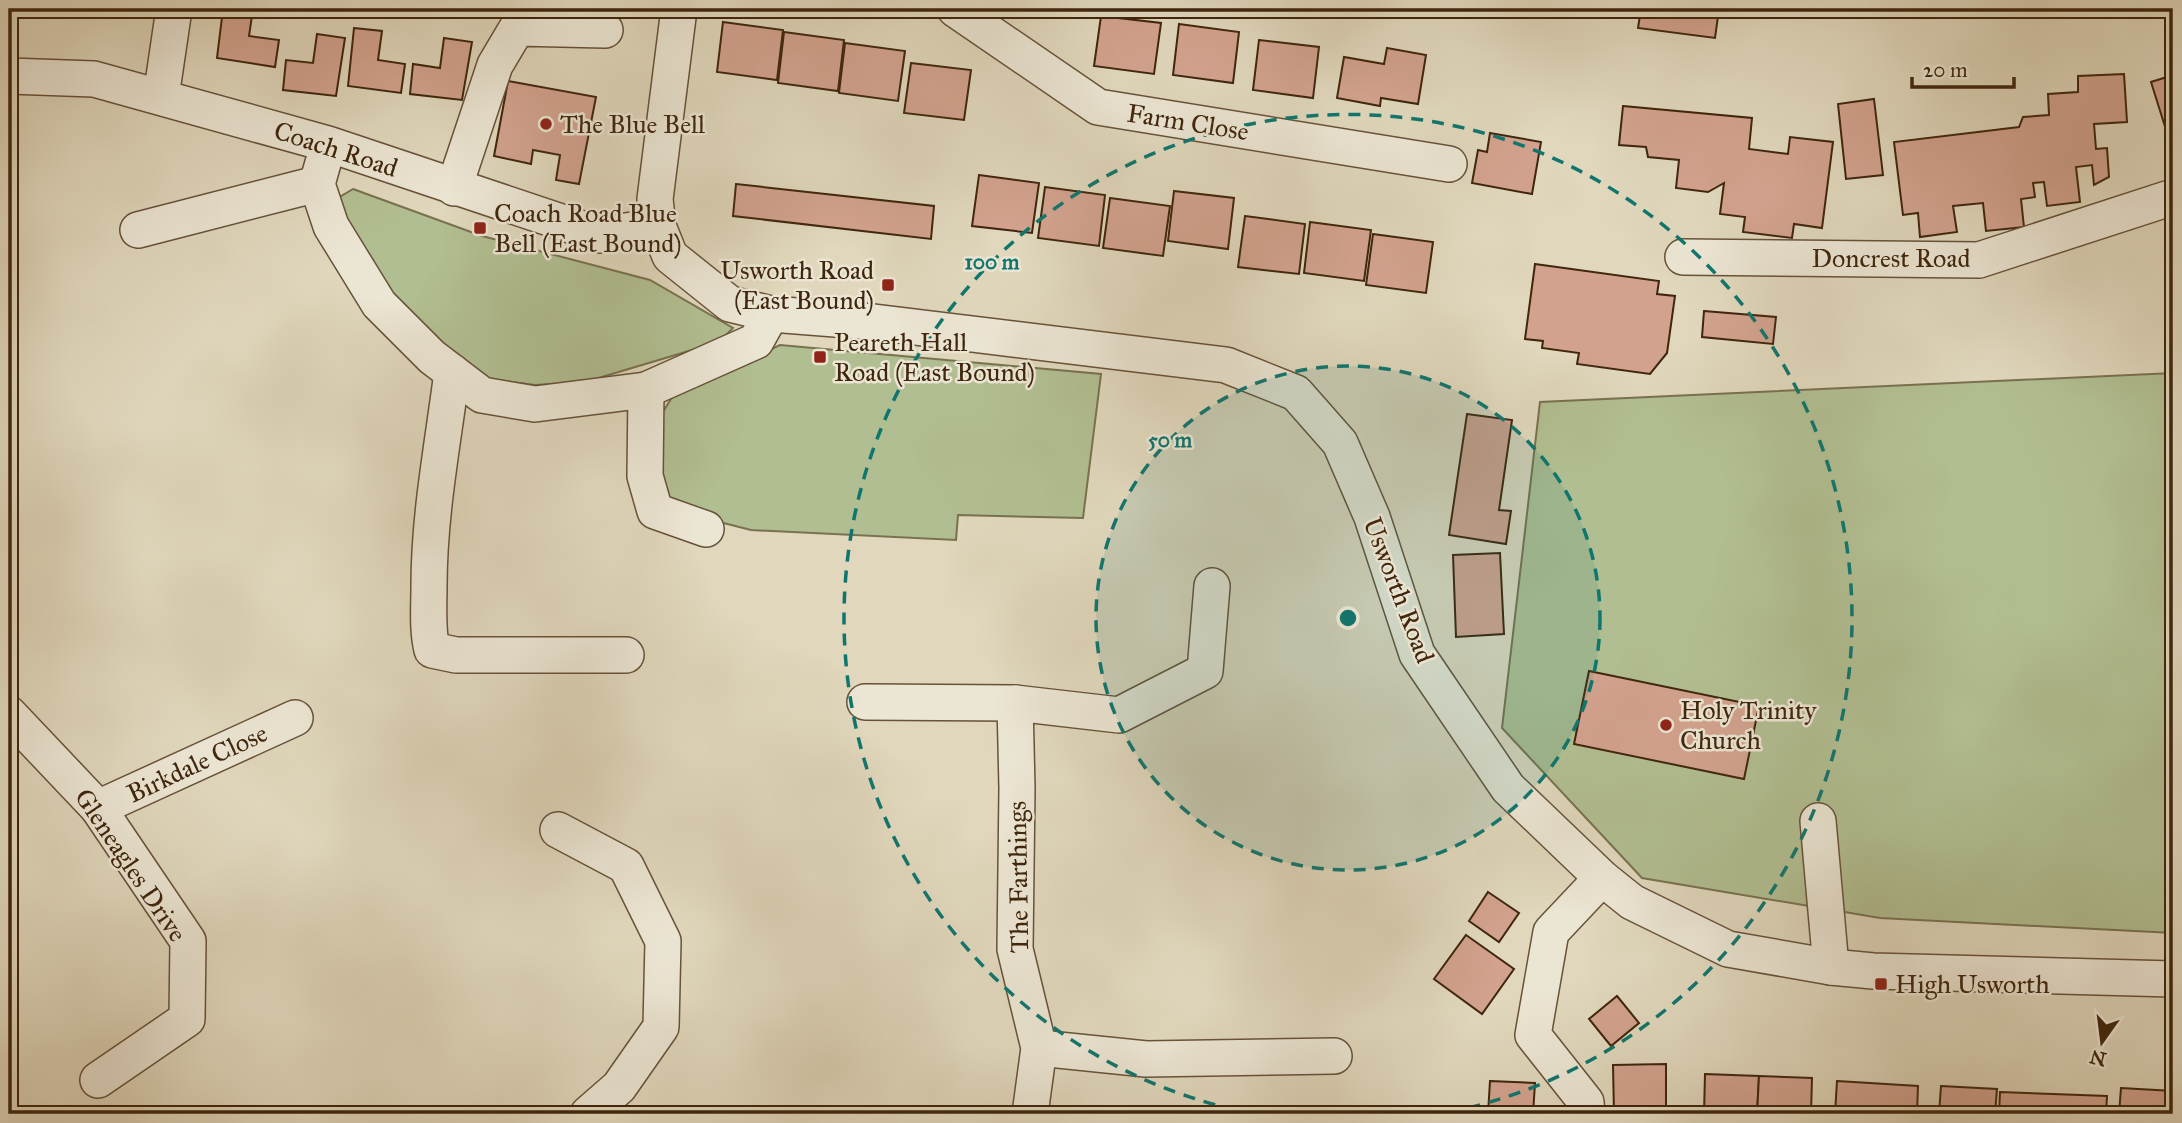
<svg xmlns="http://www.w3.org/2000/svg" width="2182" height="1123" font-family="'IM FELL Great Primer',serif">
	<rect width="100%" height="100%" fill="#e0d7bc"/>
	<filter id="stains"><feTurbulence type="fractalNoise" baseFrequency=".00286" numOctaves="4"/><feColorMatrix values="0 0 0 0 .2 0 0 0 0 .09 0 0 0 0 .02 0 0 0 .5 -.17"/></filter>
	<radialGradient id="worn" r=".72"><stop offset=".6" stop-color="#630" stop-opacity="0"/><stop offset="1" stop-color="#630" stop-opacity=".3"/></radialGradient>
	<g fill="#b1be91" stroke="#78724f" stroke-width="2">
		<polygon points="353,189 482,236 650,280 733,328 719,342 585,382 535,385 490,379 456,356 413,319 356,250 338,198"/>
		<polygon points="780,345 1101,374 1083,518 958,515 956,540 751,530 684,513 665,494 658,420 674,394"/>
		<polygon points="2173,373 2173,933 1880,918 1642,878 1502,728 1540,402"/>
	</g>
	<g fill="#d2a28e" stroke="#3f260d" stroke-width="2">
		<polygon points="223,9 253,9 249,36 279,40 275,67 217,58"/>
		<polygon points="1641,9 1719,9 1715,38 1638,28"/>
		<polygon points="1101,16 1161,23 1154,74 1094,66"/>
		<polygon points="723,22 783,30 777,80 717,72"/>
		<polygon points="1179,24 1239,32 1233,83 1173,75"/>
		<polygon points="354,28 382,31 378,60 405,64 401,93 348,86"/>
		<polygon points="784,32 844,40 838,91 778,83"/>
		<polygon points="317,34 345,38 336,96 283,90 286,60 313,63"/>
		<polygon points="444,38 472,42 462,100 410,94 413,64 440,68"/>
		<polygon points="1259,40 1319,47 1313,98 1253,90"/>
		<polygon points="845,43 905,51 898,101 839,93"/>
		<polygon points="1387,48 1426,55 1418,104 1381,98 1380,106 1337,98 1344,57 1384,64"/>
		<polygon points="911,63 971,70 964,120 904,113"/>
		<polygon points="2124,74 2127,122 2094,124 2096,149 2107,148 2109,177 2094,185 2092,165 2076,167 2080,202 2047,206 2044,182 2033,183 2035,197 2021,199 2024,227 1986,231 1983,203 1953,206 1957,232 1920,237 1918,213 1903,215 1894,142 2019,127 2023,117 2049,115 2048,94 2078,92 2078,76"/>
		<polygon points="2170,76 2173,87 2172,149 2151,82"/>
		<polygon points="508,81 596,97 579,184 556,180 560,155 533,150 531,164 494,156"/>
		<polygon points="1874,99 1883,175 1846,179 1838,104"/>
		<polygon points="1623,106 1752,118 1749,149 1788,154 1790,137 1833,142 1822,228 1794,224 1792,238 1743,232 1745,217 1720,214 1724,183 1708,192 1676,188 1679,160 1648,157 1646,147 1619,145"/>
		<polygon points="1490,133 1541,142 1532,194 1472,183 1478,150 1487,152"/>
		<polygon points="979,175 1039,183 1032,233 972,226"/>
		<polygon points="736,184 934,206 931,239 733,216"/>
		<polygon points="1045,187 1105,195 1099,246 1038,238"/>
		<polygon points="1174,191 1234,198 1228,249 1168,241"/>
		<polygon points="1110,198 1170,206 1163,256 1103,248"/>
		<polygon points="1245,216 1305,224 1299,274 1238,267"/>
		<polygon points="1310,222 1371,230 1364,281 1304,273"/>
		<polygon points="1373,234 1433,242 1426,293 1366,285"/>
		<polygon points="1535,264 1659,281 1657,294 1675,296 1667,353 1650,374 1577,364 1579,353 1542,348 1543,341 1525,339"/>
		<polygon points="1704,311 1776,317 1773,344 1702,337"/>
		<polygon points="1467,414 1512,420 1499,510 1511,511 1506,544 1449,535"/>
		<polygon points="1500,553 1504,634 1456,637 1453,555"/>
		<polygon points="1589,671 1759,706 1744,779 1574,744"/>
		<polygon points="1488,892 1519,913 1499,942 1469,921"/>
		<polygon points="1466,935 1514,969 1482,1014 1434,979"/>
		<polygon points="1617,996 1639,1023 1611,1046 1589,1019"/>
		<polygon points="1666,1064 1666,1114 1614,1114 1613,1065"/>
		<polygon points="1705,1074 1759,1076 1757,1114 1704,1114"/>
		<polygon points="1759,1076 1812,1078 1811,1114 1757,1114"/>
		<polygon points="1490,1081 1535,1083 1533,1114 1488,1114"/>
		<polygon points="1837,1081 1918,1086 1917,1114 1835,1114"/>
		<polygon points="1941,1086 1997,1089 1995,1114 1939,1114"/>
		<polygon points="2121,1088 2173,1091 2173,1114 2119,1114"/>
		<polygon points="2000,1092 2107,1096 2106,1114 1999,1114"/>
	</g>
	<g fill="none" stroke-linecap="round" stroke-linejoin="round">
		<g stroke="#675239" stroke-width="38">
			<g id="minor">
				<polyline points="679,9 655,199 658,226 670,256 730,304 771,314 874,322 1226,365 1296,393 1340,443 1372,517 1417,654 1508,788 1602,878 1632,902 1728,949 1831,967 1873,971 2173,979"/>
				<polyline points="955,9 1098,107 1449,164"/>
				<polyline points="9,76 94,79 328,144 600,235 658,226"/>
				<polyline points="161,97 174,9"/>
				<polyline points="317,184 331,226 379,304 432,357 482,395 535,404 646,390 756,341 771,314"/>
				<polyline points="454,188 495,65 517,28 605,30"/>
				<polyline points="138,230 317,184 323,163"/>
				<polyline points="1683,257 1979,260 2173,197"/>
				<path d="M 452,372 C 443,443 429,514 429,586 C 429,608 427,629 432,650 L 456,655 L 626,655"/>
				<polyline points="646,390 645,476 655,511 706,529"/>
				<polyline points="865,702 1015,703 1119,715 1205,671 1212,586"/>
				<polyline points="1015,703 1017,788 1015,949 1039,1048 1030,1114"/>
				<polyline points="9,714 98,808 188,941 187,1019 98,1080"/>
				<polyline points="98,808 295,718"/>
				<polyline points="1818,821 1831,967"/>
				<polyline points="558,830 626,866 663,941 661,1027 619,1087 588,1114"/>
				<polyline points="1039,1048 1146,1059 1334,1056"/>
				<polyline points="1587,1114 1586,1102 1533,1035 1551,932 1602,878"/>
			</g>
		</g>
		<use href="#minor" stroke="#ebe5d3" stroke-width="35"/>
	</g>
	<circle cx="1348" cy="618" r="252" fill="#0f766e" fill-opacity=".12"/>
	<g fill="none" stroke="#0f766e" stroke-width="3.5" stroke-dasharray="12 9">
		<circle cx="1348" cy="618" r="252"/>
		<path d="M1256 1114A504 504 0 1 1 1440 1114"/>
	</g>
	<g fill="#8f2418" stroke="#ebe5d3" stroke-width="2.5">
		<circle cx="546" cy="124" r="7"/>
		<rect x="473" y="221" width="14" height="14" rx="3.5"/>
		<rect x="881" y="278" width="14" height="14" rx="3.5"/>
		<rect x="813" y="350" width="14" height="14" rx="3.5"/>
		<circle cx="1666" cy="725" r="7"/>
		<rect x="1874" y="977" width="14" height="14" rx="3.5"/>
	</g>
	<g text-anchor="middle" stroke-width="5" stroke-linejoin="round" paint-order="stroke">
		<g font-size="26" fill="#3f260d" stroke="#ebe5d3">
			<text transform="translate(1188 122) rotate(9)" y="9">Farm Close</text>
			<text transform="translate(336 149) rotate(18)" y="9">Coach Road</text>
			<text x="1891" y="267">Doncrest Road</text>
			<text transform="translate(1399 590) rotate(69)" y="9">Usworth Road</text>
			<text transform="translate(197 763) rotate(-25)" y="9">Birkdale Close</text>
			<text transform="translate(131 865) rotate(56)" y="9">Gleneagles Drive</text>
			<text transform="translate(1018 877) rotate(-91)" y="9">The Farthings</text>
		</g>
		<g font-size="26" fill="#3f260d" stroke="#ebe5d3" text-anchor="start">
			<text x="560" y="133">The Blue Bell</text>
			<text x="494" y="222">Coach Road Blue<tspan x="494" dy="30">Bell (East Bound)</tspan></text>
			<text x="874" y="279" text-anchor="end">Usworth Road<tspan x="874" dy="30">(East Bound)</tspan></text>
			<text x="834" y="351">Peareth Hall<tspan x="834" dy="30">Road (East Bound)</tspan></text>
			<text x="1680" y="719">Holy Trinity<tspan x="1680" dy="30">Church</tspan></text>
			<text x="1895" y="993">High Usworth</text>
		</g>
	</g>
	<circle cx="1348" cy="618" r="10" fill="#0f766e" stroke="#ebe5d3" stroke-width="3.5"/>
	<g font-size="21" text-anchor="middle" font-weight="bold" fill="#0f766e" stroke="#ebe5d3" stroke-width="5" stroke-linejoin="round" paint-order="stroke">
		<text x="992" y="269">100 m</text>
		<text x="1170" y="447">50 m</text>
	</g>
	<rect width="2182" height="1123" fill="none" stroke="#e0d7bc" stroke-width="35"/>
	<rect x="10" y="10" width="2161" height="1102" fill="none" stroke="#3f260d" stroke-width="3.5"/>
	<rect x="18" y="18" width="2147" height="1088" fill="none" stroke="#3f260d" stroke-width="2"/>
	<g transform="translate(2102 1042) rotate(194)" stroke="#ebe5d3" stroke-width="5" paint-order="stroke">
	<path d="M0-5L12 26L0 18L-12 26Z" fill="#3f260d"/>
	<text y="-10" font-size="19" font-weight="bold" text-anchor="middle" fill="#3f260d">N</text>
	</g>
	<path d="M1912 77v10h102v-10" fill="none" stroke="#3f260d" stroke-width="3.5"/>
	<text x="1923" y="77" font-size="21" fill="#3f260d" stroke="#ebe5d3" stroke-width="5" paint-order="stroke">20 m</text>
	<rect width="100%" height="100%" filter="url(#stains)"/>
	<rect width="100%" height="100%" fill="url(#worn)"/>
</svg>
